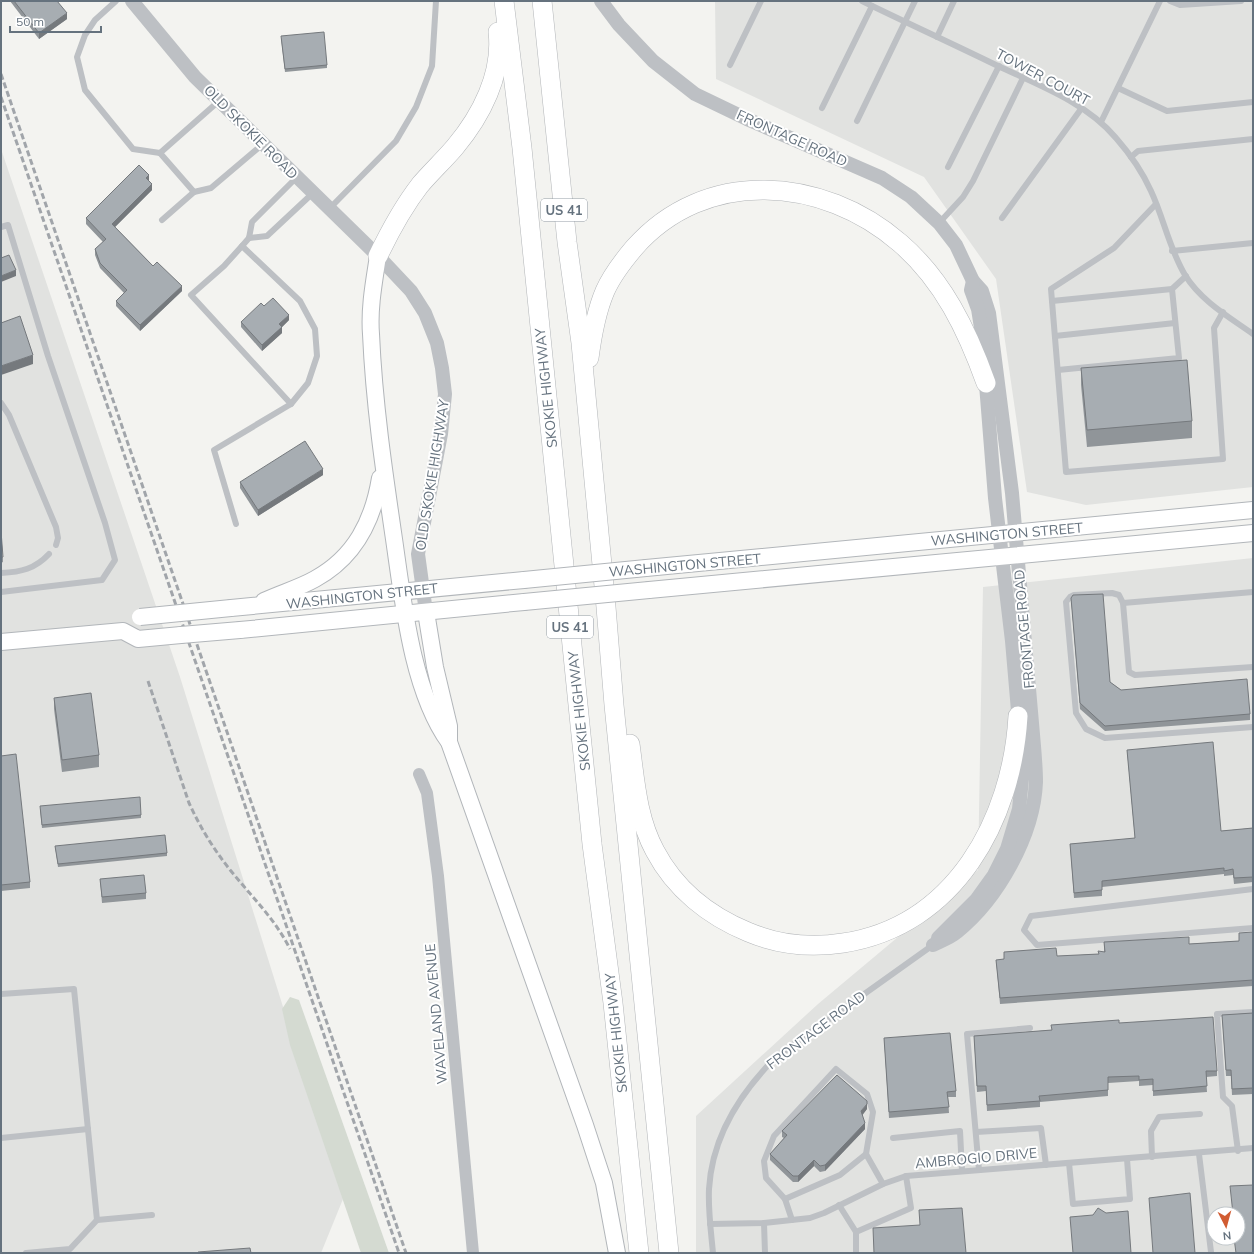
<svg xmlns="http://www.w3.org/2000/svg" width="1254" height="1254" font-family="Mulish,sans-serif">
	<rect width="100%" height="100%" fill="#f3f3f0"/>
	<g fill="#e1e2e0" fill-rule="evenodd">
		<polygon points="715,1 1253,1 1253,487 1086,505 1027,492 996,279 924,177 716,79"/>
		<polygon points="1,149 180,677 343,1199 321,1253 1,1253"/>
		<path d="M 1253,558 L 1253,1253 L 696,1253 L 696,1116 L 818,1004 L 978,870 L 983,587 ZM 1214,1214 L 1238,1214 L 1238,1238 L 1214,1238 Z"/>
	</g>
	<polygon fill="#d4dad1" points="290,997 299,1000 389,1253 361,1253 290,1045 282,1009"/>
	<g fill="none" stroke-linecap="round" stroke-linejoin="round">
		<g stroke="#b2b6ba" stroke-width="18">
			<g id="secondary">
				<path d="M 378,256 C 374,282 369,308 371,334 C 374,403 384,471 394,539 C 403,601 412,691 449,742 L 585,1125 L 604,1183 L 617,1253"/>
				<polyline points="646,568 1253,510"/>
				<polyline points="649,590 1253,533"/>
				<path d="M 264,601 C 281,593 299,588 315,579 C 355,557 373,521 380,478"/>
				<polyline points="231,608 524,580"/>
				<polyline points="426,612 435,667 449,726 449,742"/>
				<polyline points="240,630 524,602"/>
				<polyline points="1,642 123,631 138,639 181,635"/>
			</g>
		</g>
		<g stroke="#b2b5b8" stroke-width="20">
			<g id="trunk">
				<polyline points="504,1 522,148 592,844 613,1003 639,1253"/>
				<polyline points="542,1 567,242 581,343 606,607 614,705 669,1253"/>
				<path d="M 378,256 C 390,231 403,207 420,185 C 431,172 444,160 455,147 C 481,116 503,74 498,32"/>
				<path d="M 589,358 C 592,335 596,312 605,291 C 612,275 623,261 634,248 C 705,167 823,176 900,243 C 943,280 967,330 986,383"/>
				<path d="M 630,744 C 635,780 637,818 655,851 C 675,889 709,916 748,932 C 779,945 811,948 843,943 C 955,926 1012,820 1018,716"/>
			</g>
		</g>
		<g stroke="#bdc0c4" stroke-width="6">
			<polyline points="116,1 95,20 85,35 77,57 85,90 133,149 160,153"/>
			<path d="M 862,1 C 907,23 953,44 998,66 C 1039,85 1087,103 1116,138 C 1130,154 1142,171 1151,191 C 1164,219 1169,248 1185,275 C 1201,301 1229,317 1253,334"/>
			<polyline points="1170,1 1180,5 1241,1"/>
			<polyline points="937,37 954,1"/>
			<polyline points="730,65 761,1"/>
			<polyline points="1118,88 1167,111 1253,102"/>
			<polyline points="219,101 160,153 194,192 211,188 263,144"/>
			<polyline points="822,108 872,6"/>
			<polyline points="857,121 915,1"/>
			<polyline points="1101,122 1160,1"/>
			<polyline points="1131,157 1138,151 1253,139"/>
			<polyline points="948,167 999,66"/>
			<polyline points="1156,204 1114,248 1051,289 1066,472 1223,459 1214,328 1223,312"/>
			<polyline points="329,209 396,141 416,107 432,66 436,1"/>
			<polyline points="1002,218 1081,109"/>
			<polyline points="162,220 194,192"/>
			<polyline points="939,223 963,197 973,181 1023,78"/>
			<polyline points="1,227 8,225 48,356 105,523 115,560 102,580 1,592"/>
			<polyline points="249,238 267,236 313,193"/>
			<polyline points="1172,251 1253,243"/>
			<polyline points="1052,301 1172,289"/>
			<polyline points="1055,336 1175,323"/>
			<polyline points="1058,370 1179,358 1172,289 1186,276"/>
			<polyline points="1,403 9,415 56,527 58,538 56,545"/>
			<polyline points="291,404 191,295 224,266 242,246 249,238 252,222 297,177"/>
			<polyline points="236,524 214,450 291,404 308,383 317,356 315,329 300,301 242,246"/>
			<path d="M 1,573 C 21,572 35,569 49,554"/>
			<polyline points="1253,592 1123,603 1129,672 1135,675 1253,667"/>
			<polyline points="1123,603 1119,595 1112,593 1074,595 1070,597 1066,602 1076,713 1086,729 1105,738 1253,727"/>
			<polyline points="1253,889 1031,916 1024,930 1037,945 1253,928"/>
			<polyline points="1,994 74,989 97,1220 152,1215"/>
			<polyline points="976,1132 1041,1128 1046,1165"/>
			<polyline points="1,1138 88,1129"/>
			<polyline points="893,1138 960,1131 962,1171"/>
			<polyline points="1238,1151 1232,1106 1223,1097 1217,1014 1253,1012"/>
			<polyline points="1199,1154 1211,1252"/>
			<polyline points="1152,1157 1151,1131 1159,1117 1200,1114"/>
			<polyline points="1069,1163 1073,1204 1130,1199 1127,1159"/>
			<polyline points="979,1170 967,1034 1030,1028"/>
			<polyline points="785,1199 840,1175 866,1154"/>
			<polyline points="839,1205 856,1232"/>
			<polyline points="792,1220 785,1199 766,1178 764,1161 774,1136 836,1069 867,1094 873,1112 866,1154 883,1184"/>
			<polyline points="764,1223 765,1253"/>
			<polyline points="710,1224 764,1223 810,1218 824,1213 883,1184 906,1176 1253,1148"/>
			<polyline points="26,1253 70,1249 97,1220"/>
			<path d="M 713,1253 C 711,1232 708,1210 709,1189 C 712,1136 740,1093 776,1057 L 933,945"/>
			<polyline points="856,1253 856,1232 911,1208 906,1176"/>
		</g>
		<polyline stroke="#bdc0c4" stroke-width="12" points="419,774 427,793 438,876 473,1253"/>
		<g stroke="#bdc0c4" stroke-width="14">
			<polyline points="132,1 195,77 378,256 411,291 425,313 437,343 442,368 445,394 441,434 418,554 426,612"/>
			<path d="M 601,1 L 619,25 L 653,61 L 695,94 L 747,119 L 882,178 L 911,197 L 939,223 L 956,245 L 973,281 L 982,291 L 989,313 L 1012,493 L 1034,746 C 1035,758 1036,770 1036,782 C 1034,835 998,899 957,932 C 950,938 941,941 933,945"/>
			<polyline points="938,938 976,900 994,875 1007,849 1019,809 1023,769 1012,641 995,498 982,334 978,309 971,290 973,281"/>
		</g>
		<use href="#secondary" stroke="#fff" stroke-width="16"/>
		<use href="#trunk" stroke="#fff" stroke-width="19"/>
		<g stroke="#a1a5aa" stroke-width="3" stroke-dasharray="6 3" stroke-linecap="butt">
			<polyline points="1,74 406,1253"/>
			<polyline points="1,97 399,1253"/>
			<path d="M 148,681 L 189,803 C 200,827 214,850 231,871 C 252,897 275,919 290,949"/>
		</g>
		<g stroke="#b2b6ba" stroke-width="18" stroke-linecap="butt">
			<g id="secondary-bridge">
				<polyline points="524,580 646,568"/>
				<polyline points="524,602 649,590"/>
				<polyline points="140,617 231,608"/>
				<polyline points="181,635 240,630"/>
			</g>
		</g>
		<use href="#secondary-bridge" stroke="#fff" stroke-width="16"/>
	</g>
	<g fill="#909599">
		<polygon points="10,1 57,1 67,19 39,39"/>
		<polygon points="281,38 327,65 327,68 285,72"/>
		<polygon points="149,181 152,190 115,227 153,266 182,291 140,331 116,306 116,301 124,293 100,268 95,255 95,249 103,242 86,224 86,218"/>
		<polygon points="264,306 289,320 282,327 282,333 262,351 241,327 241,322"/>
		<polygon points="1081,368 1192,421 1192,438 1087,447 1081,385"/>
		<polygon points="323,475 258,516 240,488 240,482"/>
		<polygon points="1,531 3,557 3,562 1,563"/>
		<polygon points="1071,598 1110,682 1121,690 1250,714 1250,720 1105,731 1080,709"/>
		<polygon points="54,698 99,755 99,767 62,772 54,709"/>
		<polygon points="1127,750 1221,831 1253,828 1253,882 1234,884 1233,875 1224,876 1224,874 1102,887 1102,896 1074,898 1070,844 1135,839"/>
		<polygon points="1,756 30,882 30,888 1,891"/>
		<polygon points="40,809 141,815 141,818 42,828"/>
		<polygon points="55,846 167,853 167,856 58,867"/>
		<polygon points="100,879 146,893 146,899 102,903"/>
		<polygon points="1253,932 1253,986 1000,1004 996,960 1098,954 1104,952 1104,942 1189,944 1239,941"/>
		<polygon points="1253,1013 1253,1094 1232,1095 1231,1076 1226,1076 1222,1015"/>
		<polygon points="1119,1023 1217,1071 1217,1076 1206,1077 1207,1092 1153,1096 1153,1085 1139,1086 1139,1081 1108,1083 1108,1096 1040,1102 1040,1107 987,1111 986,1091 977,1092 974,1036 1051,1030"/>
		<polygon points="884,1038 956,1091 956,1097 948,1097 949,1113 889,1118"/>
		<polygon points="867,1109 862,1115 865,1129 825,1171 820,1172 814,1166 798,1182 793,1182 770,1160 770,1154 784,1138 782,1137 782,1131"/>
	</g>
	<g fill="#75797d">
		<polygon points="67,13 67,19 39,39 39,33"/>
		<polygon points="149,175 149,181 146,178"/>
		<polygon points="152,184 152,190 112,230 112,224"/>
		<polygon points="16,270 16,276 1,282 1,276"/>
		<polygon points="182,286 182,291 140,331 140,325"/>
		<polygon points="289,315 289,320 282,327 282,333 262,351 262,345 279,324"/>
		<polygon points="33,355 33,364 1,375 1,366"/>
		<polygon points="323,469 323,475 258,516 258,510"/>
		<polygon points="867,1104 867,1109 861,1117 861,1111"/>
		<polygon points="865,1123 865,1129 825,1171 825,1165"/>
		<polygon points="814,1160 814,1166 798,1182 798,1176"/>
	</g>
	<g fill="#a7adb2" stroke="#75797d">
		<polygon points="14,1 57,1 67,13 39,33"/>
		<polygon points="324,32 327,65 285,69 281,36"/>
		<polygon points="139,165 149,175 146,178 152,184 112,224 153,266 157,262 182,286 140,325 116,301 127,290 100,263 95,249 106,239 86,218"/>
		<polygon points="9,255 16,270 1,276 1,258"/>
		<polygon points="273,298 289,315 279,324 282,327 262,345 241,322 261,303 264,306"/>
		<polygon points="20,316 33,355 1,366 1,323"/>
		<polygon points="1187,360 1192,421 1087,430 1081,368"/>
		<polygon points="305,441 323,469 258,510 240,482"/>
		<polygon points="1,531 3,557 1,557"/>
		<polygon points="1103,594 1110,682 1121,690 1247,679 1250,714 1105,726 1080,703 1071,598 1073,595"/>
		<polygon points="91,693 99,755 62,760 54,698"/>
		<polygon points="1213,742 1221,831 1253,828 1253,877 1234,878 1233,869 1224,871 1224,868 1102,881 1102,890 1074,893 1070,844 1135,838 1127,750"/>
		<polygon points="16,754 30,882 1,885 1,756"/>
		<polygon points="140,797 141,815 42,825 40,806"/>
		<polygon points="165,835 167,853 58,864 55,846"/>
		<polygon points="144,875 146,893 102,897 100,879"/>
		<polygon points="1253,932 1253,980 1000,998 996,960 1004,959 1004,952 1056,948 1057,956 1099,954 1098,951 1105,952 1104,942 1189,937 1189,944 1239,941 1239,933"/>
		<polygon points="1253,1013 1253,1088 1232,1089 1231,1070 1226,1070 1222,1015"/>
		<polygon points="1213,1017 1217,1071 1206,1071 1207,1086 1153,1091 1153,1079 1139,1080 1139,1076 1108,1077 1108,1090 1039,1096 1040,1101 987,1105 986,1086 977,1086 974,1036 1052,1030 1051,1025 1119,1020 1119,1023"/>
		<polygon points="950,1033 956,1091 947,1092 949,1107 889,1112 884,1038"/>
		<polygon points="837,1075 867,1101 867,1104 861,1111 865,1123 825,1165 820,1166 814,1160 798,1176 793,1176 770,1154 787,1135 782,1131"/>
		<polygon points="1253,1185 1253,1253 1236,1253 1234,1238 1238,1238 1238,1214 1233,1214 1230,1186"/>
		<polygon points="1190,1193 1195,1253 1153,1253 1149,1198"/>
		<polygon points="962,1208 966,1253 874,1253 873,1228 920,1225 919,1210"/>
		<polygon points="1098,1208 1106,1213 1128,1211 1131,1253 1073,1253 1070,1217 1093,1215"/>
		<polygon points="250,1248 251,1253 198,1253 198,1252"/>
	</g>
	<g text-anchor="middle" stroke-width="4" stroke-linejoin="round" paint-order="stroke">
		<g fill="#fff" stroke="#939ca5" stroke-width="1">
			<rect x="541" y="199" width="46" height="22" rx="3"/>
			<rect x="547" y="616" width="46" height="22" rx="3"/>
		</g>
		<g font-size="13" font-weight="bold" fill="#65727e">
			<text x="564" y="215">US 41</text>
			<text x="570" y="632">US 41</text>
		</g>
		<g font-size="14" fill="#65727e" stroke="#fff">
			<text transform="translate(1043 77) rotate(28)" y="5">TOWER COURT</text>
			<text transform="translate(251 132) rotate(45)" y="5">OLD SKOKIE ROAD</text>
			<text transform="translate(792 138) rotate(24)" y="5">FRONTAGE ROAD</text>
			<text transform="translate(546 388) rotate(-96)" y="5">SKOKIE HIGHWAY</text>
			<text transform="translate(432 475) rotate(-81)" y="5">OLD SKOKIE HIGHWAY</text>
			<text transform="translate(1007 534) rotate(-5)" y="5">WASHINGTON STREET</text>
			<text transform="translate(685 565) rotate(-5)" y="5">WASHINGTON STREET</text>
			<text transform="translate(362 596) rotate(-6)" y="5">WASHINGTON STREET</text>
			<text transform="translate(1024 629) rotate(-95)" y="5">FRONTAGE ROAD</text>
			<text transform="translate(579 711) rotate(-96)" y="5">SKOKIE HIGHWAY</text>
			<text transform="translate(436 1014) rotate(-95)" y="5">WAVELAND AVENUE</text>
			<text transform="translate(816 1030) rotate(-37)" y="5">FRONTAGE ROAD</text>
			<text transform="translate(616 1033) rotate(-96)" y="5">SKOKIE HIGHWAY</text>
			<text transform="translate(976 1158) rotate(-5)" y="5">AMBROGIO DRIVE</text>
		</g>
	</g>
	<rect width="1254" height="1254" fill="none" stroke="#65727e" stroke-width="4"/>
	<g transform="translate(1226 1226) rotate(174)"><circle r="19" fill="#ffffff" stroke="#c1c7cb"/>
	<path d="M0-3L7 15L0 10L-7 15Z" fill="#d15c32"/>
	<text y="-6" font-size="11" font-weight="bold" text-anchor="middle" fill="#65727e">N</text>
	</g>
	<path d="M10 26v6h91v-6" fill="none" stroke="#65727e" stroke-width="2"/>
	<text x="16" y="26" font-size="12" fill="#65727e" stroke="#ffffff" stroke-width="3" paint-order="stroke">50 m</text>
</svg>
